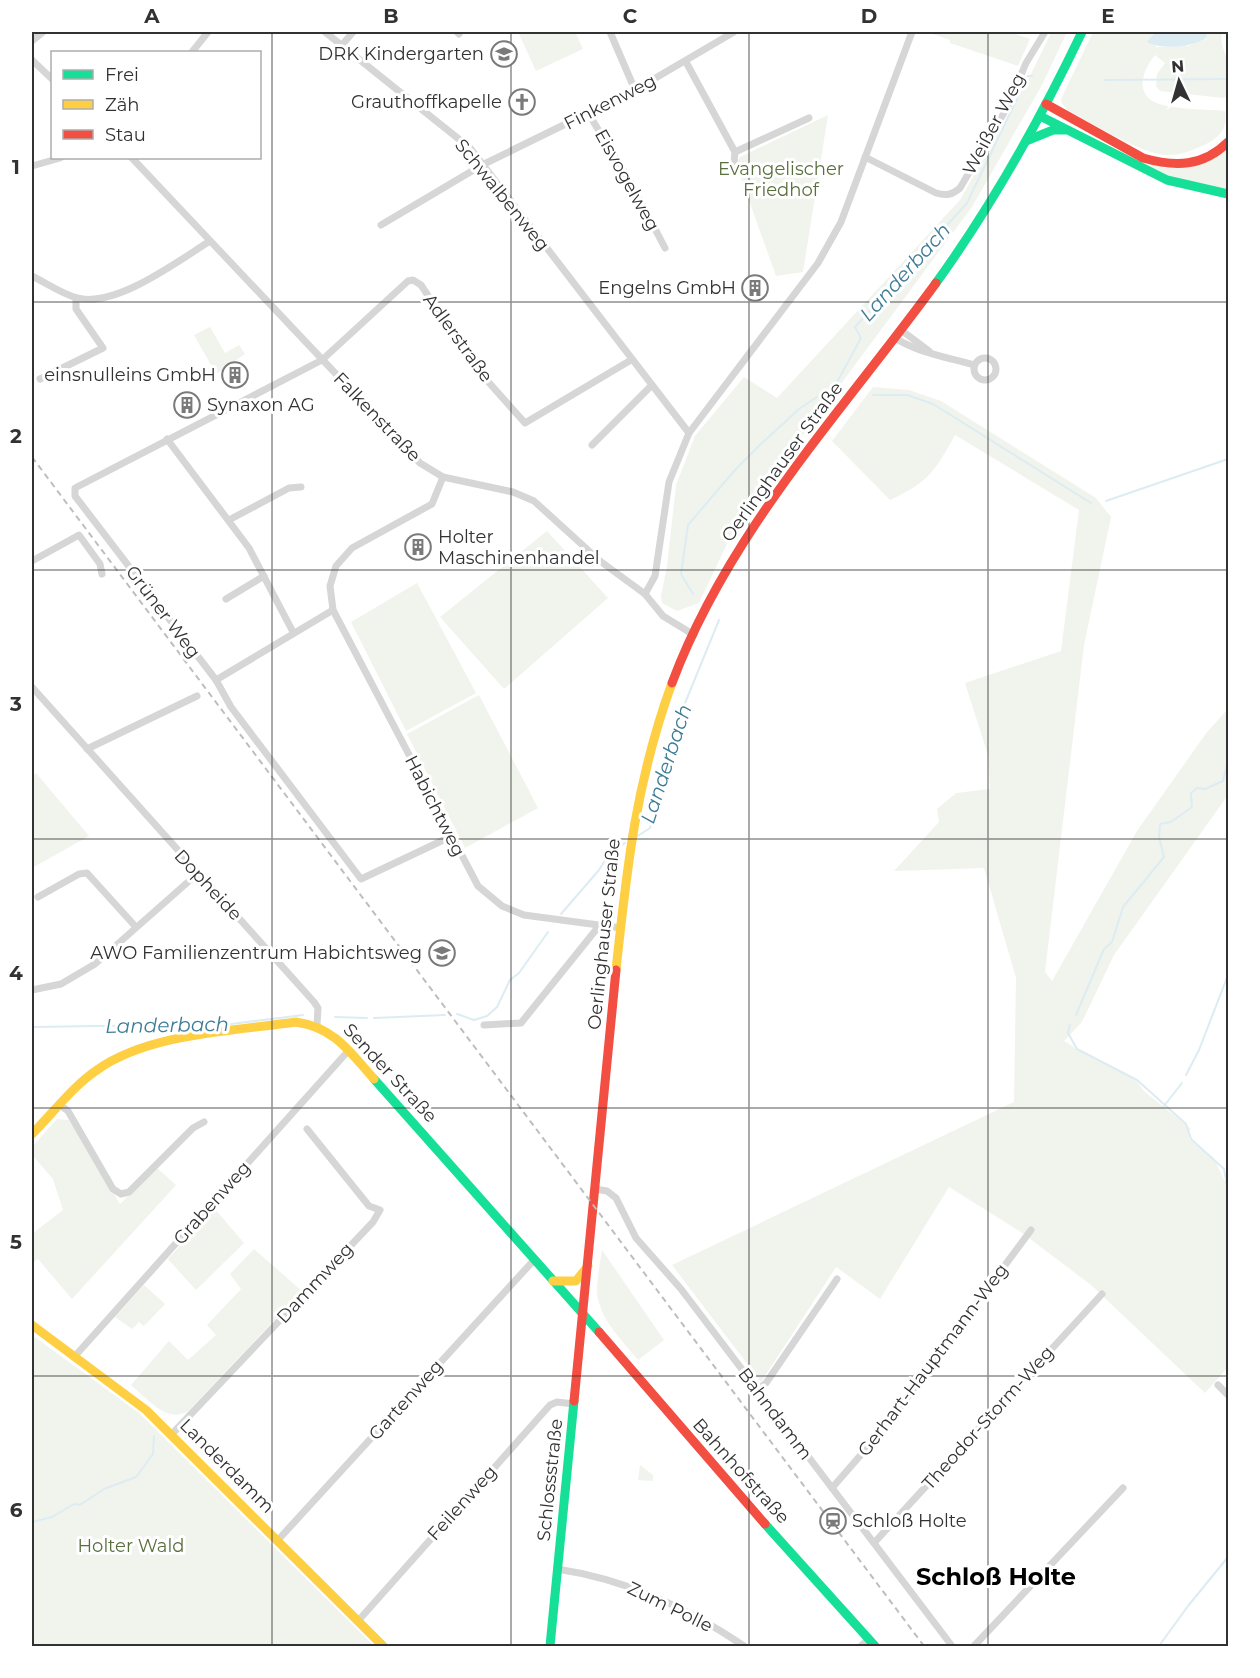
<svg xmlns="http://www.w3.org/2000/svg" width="1260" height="1678" font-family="Montserrat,sans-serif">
	<rect width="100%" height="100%" fill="#fff"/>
	<g fill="#f1f4ed">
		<polygon points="518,32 575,32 583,49 536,71"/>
		<polygon points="927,32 1009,32 1030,39 1018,66 950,43 950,40"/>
		<polygon points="1067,32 1042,85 972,207 735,527 699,603 677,611 662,603 661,596 667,566 676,485 695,436 744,377 777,398 960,200 1030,76 1051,33"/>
		<path d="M 1093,32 L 1155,32 L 1152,33 L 1156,47 L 1188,46 L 1207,38 L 1206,32 L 1221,32 L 1222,45 L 1228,62 L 1228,96 L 1223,98 L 1160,91 L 1156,86 L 1157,74 L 1165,63 L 1155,55 C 1142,70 1134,96 1159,104 C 1179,110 1204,109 1225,111 C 1228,125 1222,135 1210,142 C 1197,149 1180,156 1165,155 C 1137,152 1094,124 1068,111 L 1061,102 L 1062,97 Z"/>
		<polygon points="828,115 803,272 776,276 736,164 740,157"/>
		<polygon points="1055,115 1165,168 1228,147 1228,190 1169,176"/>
		<polygon points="210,327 225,353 239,345 245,354 216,374 194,335"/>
		<path d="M 873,387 L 909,390 L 941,401 L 1096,498 L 1111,517 L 1084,645 L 1045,972 L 1052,981 L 1137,831 L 1207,732 L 1228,709 L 1228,795 L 1114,955 L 1082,1022 L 1064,1041 L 1085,1054 L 1134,1078 L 1144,1091 L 1190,1128 L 1189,1139 L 1214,1158 L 1224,1180 L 1228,1183 L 1228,1367 L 1205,1393 L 1091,1285 L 1021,1232 L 949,1187 L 880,1299 L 836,1267 L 761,1382 L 672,1265 L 1014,1102 L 1016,978 L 984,868 L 894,871 L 939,822 L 937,809 L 956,793 L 990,789 L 988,755 L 965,683 L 1061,651 L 1079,510 L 955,435 C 935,471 929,482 890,500 L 832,441 Z"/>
		<polygon points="547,531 608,598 504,689 440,617"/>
		<polygon points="417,583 476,693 406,731 351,622"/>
		<polygon points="479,695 538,808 465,848 407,734"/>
		<polygon points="36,773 89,836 32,868 32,777"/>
		<polygon points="57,1119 69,1120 120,1204 157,1168 176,1185 72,1299 38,1259 32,1263 32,1234 63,1210 53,1179 32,1155 32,1147"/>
		<polygon points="214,1208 244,1243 196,1290 168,1259"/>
		<path d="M 254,1249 L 302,1291 L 188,1411 C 167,1424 148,1399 131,1385 L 169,1341 L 188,1360 L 216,1335 L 207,1325 L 241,1289 L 230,1274 Z"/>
		<path d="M 602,1250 L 664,1340 L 638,1360 C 622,1340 599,1319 597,1292 C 597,1279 600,1263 602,1250 Z"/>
		<polygon points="144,1285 165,1304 144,1326 139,1322 132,1329 115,1317"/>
		<polygon points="32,1335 139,1413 374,1646 32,1646"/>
		<polygon points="640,1465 653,1475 653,1481 638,1480"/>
	</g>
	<path fill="#ddecf3" d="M 1155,32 L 1206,32 L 1207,37 C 1194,48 1161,50 1147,42 Z"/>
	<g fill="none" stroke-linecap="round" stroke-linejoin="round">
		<g stroke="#ddecf3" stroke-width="2">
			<polyline points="1104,80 1228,79"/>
			<polyline points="873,395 907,395 933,404 1091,503"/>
			<polyline points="1106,501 1228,459"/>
			<polyline points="693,594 681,574 688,525 735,470 761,444 799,409 836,384 861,338 855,327 967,203 1028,76 1032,76"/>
			<polyline points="633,839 650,828 672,735 719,620"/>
			<polyline points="561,914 599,870 609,854 625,843"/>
			<polyline points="457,1014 474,1020 487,1016 497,1007 510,980 519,973 548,932"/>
			<polyline points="1076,1015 1104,949 1112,942 1123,907 1164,857 1159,837 1160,824 1171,822 1192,807 1191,793 1197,788 1205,789 1223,781 1228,761"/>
			<polyline points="335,1017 367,1018"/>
			<polyline points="374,1018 445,1015"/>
			<polyline points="1070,1025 1068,1033 1077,1049 1137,1080 1186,1124 1191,1139 1224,1169 1228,1191"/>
			<polyline points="32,1027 231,1024 303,1015"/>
			<polyline points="1186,1075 1199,1050 1228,975"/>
			<polyline points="1164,1106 1182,1083"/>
			<polyline points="32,1522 52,1517 74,1504 80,1505 104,1489 136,1477 153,1454 154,1436"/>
			<polyline points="1159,1646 1188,1606 1228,1557"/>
		</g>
		<g stroke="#d6d6d6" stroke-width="7">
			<polyline points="325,32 470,148 689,433"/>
			<polyline points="457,32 459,34"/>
			<polyline points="610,32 635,90"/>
			<polyline points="32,41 43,32"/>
			<polyline points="342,45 353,32"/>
			<polyline points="192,52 208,32"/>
			<polyline points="32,60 52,79"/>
			<polyline points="686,62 735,152 809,118"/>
			<polyline points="588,113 630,181 665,248"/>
			<path d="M 865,157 L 936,193 C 946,196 952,195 960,188 L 1008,106 L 1026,63 L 1045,32"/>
			<polyline points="132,158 420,463 443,477 513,492 534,501 600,561 645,594 663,616 694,635"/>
			<polyline points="734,163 735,152"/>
			<polyline points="32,166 60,158"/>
			<polyline points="381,225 482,165 635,90 734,32"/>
			<path d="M 32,276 C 46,283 62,294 77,298 C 116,308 178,261 210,241"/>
			<polyline points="901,330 929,351"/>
			<path d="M 895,338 C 919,353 946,357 974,365"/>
			<circle cx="985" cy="369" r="11"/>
			<polyline points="40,379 103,348 76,309 76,298"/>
			<polyline points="167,439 249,548 293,632"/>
			<polyline points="592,445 651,386"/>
			<polyline points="443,477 432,504 352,548 336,566 330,586 333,610 478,886 502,906 524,915 621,928"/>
			<polyline points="229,520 289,488 301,487"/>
			<polyline points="32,561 79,535 100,564 102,574"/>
			<polyline points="645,594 655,576 669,482 689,433 818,263 841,222 912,32"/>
			<polyline points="226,599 264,576"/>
			<polyline points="216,680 333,610"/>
			<polyline points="32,687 314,1002 318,1008 317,1025"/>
			<polyline points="87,749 197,696"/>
			<polyline points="452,836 361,879 231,707 216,680 75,496 75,488 322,360 408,281 413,280 421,285 475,367 525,423 631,360"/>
			<polyline points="38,897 79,874 87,873 135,926"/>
			<polyline points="32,990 61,984 95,964 197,874"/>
			<polyline points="484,1025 521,1023 599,926"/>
			<polyline points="60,1105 68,1111 113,1189 121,1194 129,1192 193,1128 204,1122"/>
			<polyline points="595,1189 607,1191 616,1198 636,1238 681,1289 952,1646"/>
			<polyline points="75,1356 349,1050"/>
			<polyline points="1218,1385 1228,1395"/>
			<polyline points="757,1390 766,1383 837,1279"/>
			<polyline points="172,1434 373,1222 380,1210 369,1206 307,1129"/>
			<polyline points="832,1488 886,1426 1031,1230"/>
			<polyline points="278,1540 534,1260"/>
			<polyline points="874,1543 1102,1294"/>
			<path d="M 557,1569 C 624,1579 688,1608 744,1646"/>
			<polyline points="358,1621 550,1405 557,1402 574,1404"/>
			<polyline points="861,1646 869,1639"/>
			<polyline points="974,1646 1123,1488"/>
		</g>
		<g stroke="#16e098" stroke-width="9">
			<polyline points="1040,116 1167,180 1228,194"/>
			<polyline points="1026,141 1053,130 1065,130"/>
			<path d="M 936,283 C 993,204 1040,120 1082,32"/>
			<polyline points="374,1079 599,1332"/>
			<polyline points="765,1524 875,1646"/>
			<polyline points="550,1646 574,1401"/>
		</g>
		<g stroke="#ffcf43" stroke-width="9">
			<path d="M 616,970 C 627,866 636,782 672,683"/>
			<path d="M 32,1134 C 53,1113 73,1086 97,1070 C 149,1033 234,1031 296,1022 C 335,1028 349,1051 374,1079"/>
			<polyline points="553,1281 576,1281 588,1266"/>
			<polyline points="32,1325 146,1410 383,1646"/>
		</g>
		<g stroke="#f24e42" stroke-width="9">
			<path d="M 1046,104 L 1143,158 C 1175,167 1203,167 1228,142"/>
			<path d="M 672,683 C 729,531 842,412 936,283"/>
			<polyline points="599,1332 765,1524"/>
			<polyline points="574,1401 616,970"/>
		</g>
		<polyline stroke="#bebebe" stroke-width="2" stroke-dasharray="6 4.5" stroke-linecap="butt" points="32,457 924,1646"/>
	</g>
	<path fill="none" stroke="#323232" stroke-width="1.5" stroke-opacity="0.55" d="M 272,32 L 272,1646M 511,32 L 511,1646M 749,32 L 749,1646M 988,32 L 988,1646M 32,302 L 1228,302M 32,570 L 1228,570M 32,839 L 1228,839M 32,1108 L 1228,1108M 32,1376 L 1228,1376"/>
	<defs>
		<g id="school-ring" transform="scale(1.35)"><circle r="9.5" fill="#fff" stroke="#7a7a7a" stroke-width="1.5"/><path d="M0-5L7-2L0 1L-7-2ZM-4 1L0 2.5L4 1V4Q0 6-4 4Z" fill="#7a7a7a"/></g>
		<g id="church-ring" transform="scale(1.35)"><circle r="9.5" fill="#fff" stroke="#7a7a7a" stroke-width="1.5"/><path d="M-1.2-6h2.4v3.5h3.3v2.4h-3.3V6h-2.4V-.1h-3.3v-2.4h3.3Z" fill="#7a7a7a"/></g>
		<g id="building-ring" transform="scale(1.35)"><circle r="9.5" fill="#fff" stroke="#7a7a7a" stroke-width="1.5"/><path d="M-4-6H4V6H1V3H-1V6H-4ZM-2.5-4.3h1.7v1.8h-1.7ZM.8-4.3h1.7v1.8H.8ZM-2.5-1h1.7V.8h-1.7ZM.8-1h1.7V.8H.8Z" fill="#7a7a7a"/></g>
		<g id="station-ring" transform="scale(1.35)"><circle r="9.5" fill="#fff" stroke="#7a7a7a" stroke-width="1.5"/><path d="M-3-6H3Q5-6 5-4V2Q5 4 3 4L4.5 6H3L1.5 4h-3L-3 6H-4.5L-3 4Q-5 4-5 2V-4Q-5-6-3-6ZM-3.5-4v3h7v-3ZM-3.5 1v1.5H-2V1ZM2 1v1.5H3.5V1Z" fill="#7a7a7a"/></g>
	</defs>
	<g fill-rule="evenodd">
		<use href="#school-ring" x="504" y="54"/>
		<use href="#church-ring" x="522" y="102"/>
		<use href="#building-ring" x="755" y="288"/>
		<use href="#building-ring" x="235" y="375"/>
		<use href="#building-ring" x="187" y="405"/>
		<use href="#building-ring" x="418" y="547"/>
		<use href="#school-ring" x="442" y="953"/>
		<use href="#station-ring" x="833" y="1521"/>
	</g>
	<g text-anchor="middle" stroke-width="6" stroke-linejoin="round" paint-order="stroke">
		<g font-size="18" fill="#323232" stroke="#fff" text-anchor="end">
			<text x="484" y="60">DRK Kindergarten</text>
			<text x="502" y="108">Grauthoffkapelle</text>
			<text x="736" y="294">Engelns GmbH</text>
			<text x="216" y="381">einsnulleins GmbH</text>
			<text x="207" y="411" text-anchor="start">Synaxon AG</text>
			<text x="438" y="543" text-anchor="start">Holter<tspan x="438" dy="21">Maschinenhandel</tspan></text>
			<text x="422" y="959">AWO Familienzentrum Habichtsweg</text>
			<text x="852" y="1527" text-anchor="start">Schloß Holte</text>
		</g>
		<g font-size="18" fill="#323232" stroke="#fff">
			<text transform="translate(610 102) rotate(-27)" y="6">Finkenweg</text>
			<text transform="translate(994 124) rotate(-62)" y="6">Weißer Weg</text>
			<text transform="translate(627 180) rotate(61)" y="6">Eisvogelweg</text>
			<text transform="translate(502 195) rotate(51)" y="6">Schwalbenweg</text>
			<text transform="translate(458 338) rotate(54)" y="6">Adlerstraße</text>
			<text transform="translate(377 417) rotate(46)" y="6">Falkenstraße</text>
			<text transform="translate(782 462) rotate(-54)" y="6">Oerlinghauser Straße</text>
			<text transform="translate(163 612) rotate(53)" y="6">Grüner Weg</text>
			<text transform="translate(435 806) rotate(63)" y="6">Habichtweg</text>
			<text transform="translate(208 885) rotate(47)" y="6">Dopheide</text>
			<text transform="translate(604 934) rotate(-84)" y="6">Oerlinghauser Straße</text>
			<text transform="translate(390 1073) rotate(47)" y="6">Sender Straße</text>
			<text transform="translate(212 1203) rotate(-48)" y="6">Grabenweg</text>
			<text transform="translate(315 1283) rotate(-47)" y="6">Dammweg</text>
			<text transform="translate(933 1360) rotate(-53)" y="6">Gerhart-Hauptmann-Weg</text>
			<text transform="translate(406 1400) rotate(-48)" y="6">Gartenweg</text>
			<text transform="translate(775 1414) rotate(53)" y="6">Bahndamm</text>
			<text transform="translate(988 1418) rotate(-48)" y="6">Theodor-Storm-Weg</text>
			<text transform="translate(227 1466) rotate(45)" y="6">Landerdamm</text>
			<text transform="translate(741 1471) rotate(48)" y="6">Bahnhofstraße</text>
			<text transform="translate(550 1480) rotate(-84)" y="6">Schlossstraße</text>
			<text transform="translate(462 1503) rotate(-48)" y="6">Feilenweg</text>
			<text transform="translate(670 1607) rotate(26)" y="6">Zum Polle</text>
		</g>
		<g font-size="18" fill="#5a6f3e" stroke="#fff">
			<text x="781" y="175">Evangelischer<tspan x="781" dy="21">Friedhof</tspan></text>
			<text x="131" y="1552">Holter Wald</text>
		</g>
		<g font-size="20" font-style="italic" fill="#3e7d96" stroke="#fff">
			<text transform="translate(905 272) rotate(-48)" y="7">Landerbach</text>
			<text transform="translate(666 764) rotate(-72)" y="7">Landerbach</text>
			<text transform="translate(167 1025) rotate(-1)" y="7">Landerbach</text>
		</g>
		<g font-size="24" font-weight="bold" fill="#000" stroke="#fff">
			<text x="996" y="1585">Schloß Holte</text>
		</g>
	</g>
	<rect width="1260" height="1678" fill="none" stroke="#ffffff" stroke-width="66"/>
	<rect x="51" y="51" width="210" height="108" fill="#ffffff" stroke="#adadad" stroke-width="1.5"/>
	<rect x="63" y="70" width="30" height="9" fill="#16e098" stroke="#adadad" stroke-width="1.5"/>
	<text x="105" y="81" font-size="18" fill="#323232">Frei</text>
	<rect x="63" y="100" width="30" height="9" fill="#ffcf43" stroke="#adadad" stroke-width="1.5"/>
	<text x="105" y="111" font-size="18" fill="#323232">Zäh</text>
	<rect x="63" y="130" width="30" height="9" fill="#f24e42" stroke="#adadad" stroke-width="1.5"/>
	<text x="105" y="141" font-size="18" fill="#323232">Stau</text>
	<g transform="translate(1179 81) rotate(355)" stroke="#ffffff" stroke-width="4.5" paint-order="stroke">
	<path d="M0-4.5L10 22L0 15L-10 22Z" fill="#323232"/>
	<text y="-9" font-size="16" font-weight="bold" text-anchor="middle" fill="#323232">N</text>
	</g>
	<rect x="33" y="33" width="1194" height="1612" fill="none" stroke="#323232" stroke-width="2"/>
	<g font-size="20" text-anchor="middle" font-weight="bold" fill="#323232">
		<text x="152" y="23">A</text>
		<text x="391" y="23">B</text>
		<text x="630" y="23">C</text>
		<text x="869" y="23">D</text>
		<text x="1108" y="23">E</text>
		<text x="16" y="174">1</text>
		<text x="16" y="443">2</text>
		<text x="16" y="711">3</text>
		<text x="16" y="980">4</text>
		<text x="16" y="1249">5</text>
		<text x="16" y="1517">6</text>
	</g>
</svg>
